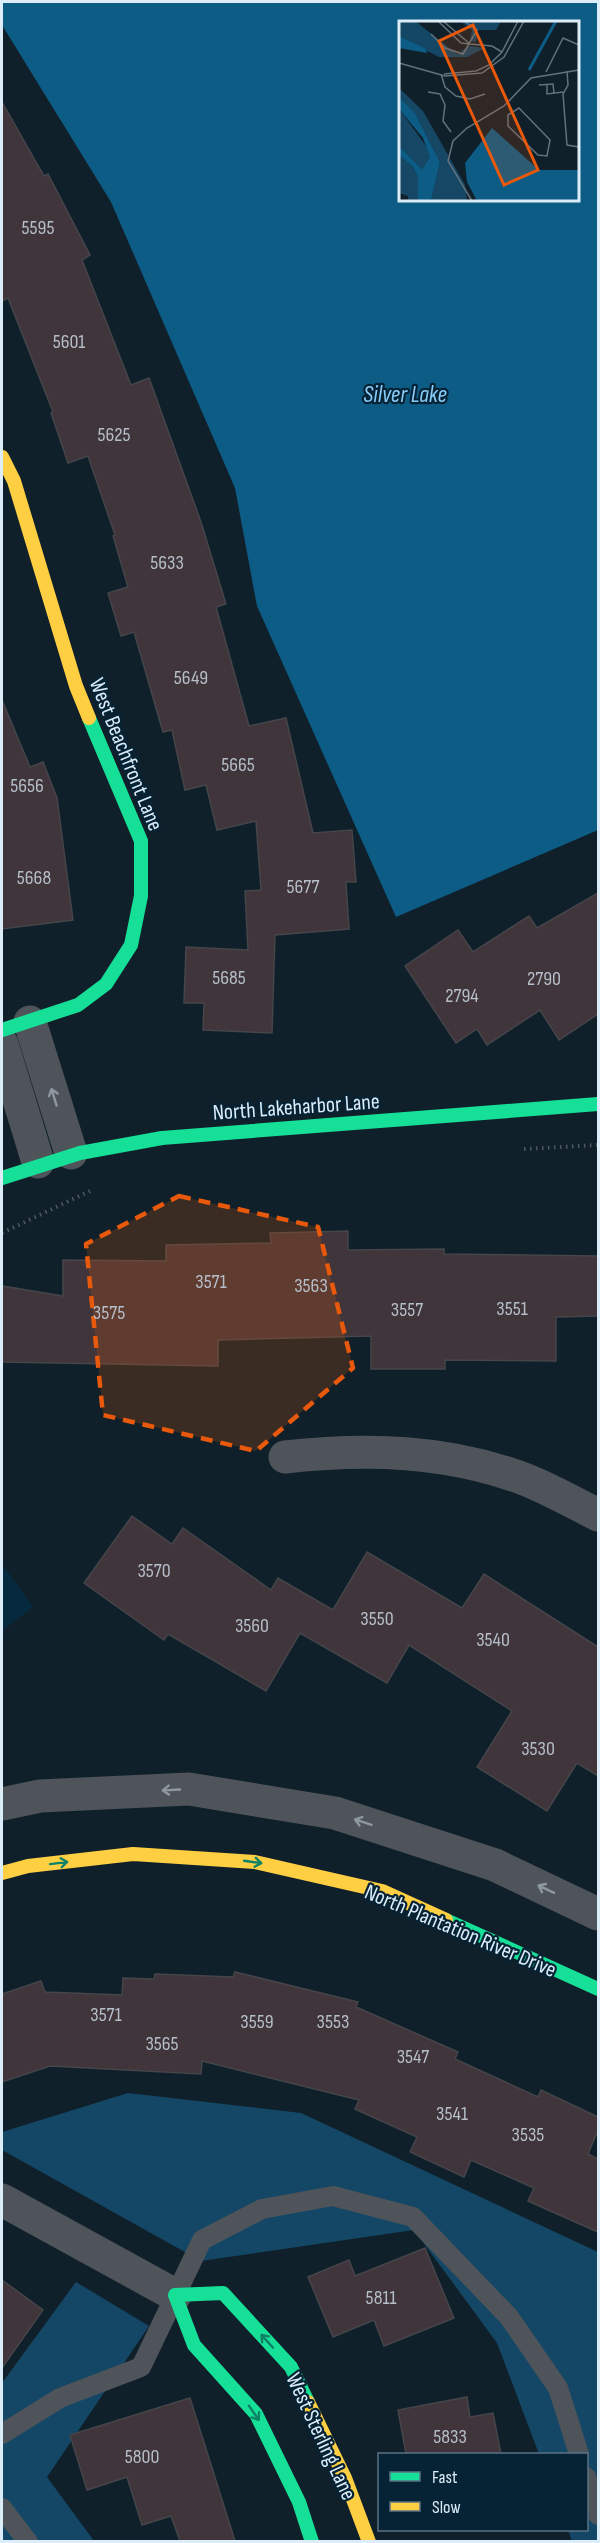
<svg xmlns="http://www.w3.org/2000/svg" width="600" height="2543" font-family="'Sofia Sans Condensed',sans-serif">
	<rect width="100%" height="100%" fill="#10202a"/>
	<polygon fill="#05293e" points="2,1564 33,1607 2,1631"/>
	<g fill="#134765">
		<polygon points="128,2093 301,2113 598,2252 598,2541 572,2541 568,2530 586,2530 586,2454 539,2454 497,2343 414,2230 201,2261 2,2150 2,2132"/>
		<polygon points="76,2282 149,2326 47,2477 94,2541 2,2542 2,2383"/>
	</g>
	<path fill="#0d5c86" fill-rule="evenodd" d="M 2,2 L 598,2 L 598,830 L 396,917 L 257,606 L 235,488 L 111,202 L 2,25 ZM 400,22 L 578,22 L 578,200 L 400,200 Z"/>
	<g fill="#3f353a" stroke="#45454a" stroke-width="1.5">
		<polygon points="2,102 44,176 48,174 90,255 82,260 131,385 149,378 201,522 226,604 216,607 249,726 286,718 313,833 352,830 356,882 346,882 349,929 275,935 272,1033 203,1030 204,1003 184,1003 186,947 248,950 245,891 261,890 256,821 217,830 206,785 185,790 172,730 163,732 134,632 121,636 108,593 128,587 113,536 115,535 88,456 68,463 51,413 53,412 8,298 2,301"/>
		<polygon points="2,700 30,767 43,762 57,798 73,920 2,929"/>
		<polygon points="598,893 598,1014 559,1040 540,1010 487,1045 477,1029 456,1043 405,966 458,930 473,952 529,916 537,928"/>
		<polygon points="348,1231 348,1250 444,1249 444,1254 598,1256 598,1316 556,1317 556,1361 445,1360 445,1369 371,1369 371,1336 218,1340 218,1366 2,1362 2,1286 63,1296 63,1260 166,1261 166,1245 271,1243 270,1233"/>
		<polygon points="132,1516 172,1544 183,1528 271,1590 278,1578 333,1610 367,1552 462,1608 484,1574 598,1647 598,1776 577,1763 547,1811 477,1767 512,1711 409,1645 387,1683 300,1633 266,1691 168,1634 164,1640 84,1583"/>
		<polygon points="235,1972 358,2002 356,2007 458,2052 455,2059 538,2097 541,2090 598,2117 598,2130 588,2154 598,2159 598,2232 528,2201 534,2188 471,2160 464,2177 410,2152 417,2137 355,2109 359,2100 202,2061 201,2074 50,2066 2,2082 2,1994 41,1981 45,1992 122,1995 123,1978 154,1979 155,1974 233,1977"/>
		<polygon points="425,2248 454,2318 384,2346 374,2320 333,2337 308,2277 349,2260 355,2276"/>
		<polygon points="2,2280 43,2310 2,2368"/>
		<polygon points="467,2397 470,2417 493,2413 501,2454 406,2454 398,2410"/>
		<polygon points="190,2398 235,2541 180,2541 171,2516 142,2525 127,2477 87,2490 70,2435"/>
	</g>
	<g fill="none" stroke-linecap="round" stroke-linejoin="round">
		<g stroke="#50575d" stroke-width="4" stroke-dasharray="1.5 4.5" stroke-linecap="butt">
			<polyline points="524,1149 598,1145"/>
			<polyline points="2,1233 94,1189"/>
		</g>
		<g stroke="#4e5459" stroke-width="20">
			<polyline points="2,2434 60,2398 141,2367 202,2240 262,2209 333,2196 413,2217 509,2317 558,2388 579,2454"/>
			<polyline points="586,2477 598,2515"/>
			<polyline points="2,2508 28,2542"/>
		</g>
		<g stroke="#4e5459" stroke-width="33">
			<polyline points="30,1022 71,1153"/>
			<polyline points="2,1044 38,1162"/>
			<path d="M 285,1457 C 367,1448 446,1450 524,1479 C 550,1489 574,1503 598,1515"/>
			<polyline points="2,1804 40,1796 189,1789 335,1813 495,1865 598,1914"/>
			<polyline points="2,2200 175,2295"/>
		</g>
		<g stroke="#16e098" stroke-width="14">
			<polyline points="2,1030 78,1005 106,984 131,945 141,896 141,841 89,718"/>
			<polyline points="2,1178 80,1153 162,1138 598,1104"/>
			<polyline points="446,1920 598,1989"/>
			<polyline points="308,2402 291,2367 223,2293 175,2295 194,2345 256,2414 299,2502 312,2542"/>
		</g>
		<g stroke="#ffcf43" stroke-width="14">
			<polyline points="2,457 14,481 76,686 89,718"/>
			<polyline points="2,1873 28,1866 133,1854 255,1862 382,1891 446,1920"/>
			<polyline points="308,2402 345,2478 369,2542"/>
		</g>
	</g>
	<defs><path id="oneway-shaft" d="M-6 0H5M1.5-3L5.5 0L1.5 3" fill="none" stroke-width="1.6" stroke-linecap="round" stroke-linejoin="round" transform="scale(1.5)"/></defs>
	<g stroke="#8e98a1">
		<use href="#oneway-shaft" transform="translate(54 1097) rotate(-107)"/>
		<use href="#oneway-shaft" transform="translate(171 1790) rotate(177)"/>
		<use href="#oneway-shaft" transform="translate(363 1822) rotate(-162)"/>
		<use href="#oneway-shaft" transform="translate(546 1889) rotate(-155)"/>
	</g>
	<g stroke="#0e8266">
		<use href="#oneway-shaft" transform="translate(253 1862) rotate(8)"/>
		<use href="#oneway-shaft" transform="translate(59 1863) rotate(-7)"/>
		<use href="#oneway-shaft" transform="translate(267 2341) rotate(-132)"/>
		<use href="#oneway-shaft" transform="translate(254 2413) rotate(55)"/>
	</g>
	<path fill="#e8590c" fill-opacity="0.2" stroke="#e8590c" stroke-width="4.5" stroke-dasharray="12 8" stroke-linejoin="round" d="M 179,1196 L 318,1227 L 353,1368 L 256,1451 L 103,1415 L 86,1244 Z"/>
	<g text-anchor="middle" stroke-width="4.5" stroke-linejoin="round" paint-order="stroke">
		<g font-size="20" fill="#b5bec9">
			<text x="38" y="234">5595</text>
			<text x="69" y="348">5601</text>
			<text x="114" y="441">5625</text>
			<text x="167" y="569">5633</text>
			<text x="191" y="684">5649</text>
			<text x="238" y="771">5665</text>
			<text x="27" y="792">5656</text>
			<text x="34" y="884">5668</text>
			<text x="303" y="893">5677</text>
			<text x="229" y="984">5685</text>
			<text x="544" y="985">2790</text>
			<text x="462" y="1002">2794</text>
			<text x="211" y="1288">3571</text>
			<text x="311" y="1292">3563</text>
			<text x="512" y="1315">3551</text>
			<text x="407" y="1316">3557</text>
			<text x="109" y="1319">3575</text>
			<text x="154" y="1577">3570</text>
			<text x="377" y="1625">3550</text>
			<text x="252" y="1632">3560</text>
			<text x="493" y="1646">3540</text>
			<text x="538" y="1755">3530</text>
			<text x="106" y="2021">3571</text>
			<text x="257" y="2028">3559</text>
			<text x="333" y="2028">3553</text>
			<text x="162" y="2050">3565</text>
			<text x="413" y="2063">3547</text>
			<text x="452" y="2120">3541</text>
			<text x="528" y="2141">3535</text>
			<text x="381" y="2304">5811</text>
			<text x="450" y="2443">5833</text>
			<text x="142" y="2463">5800</text>
		</g>
		<g font-size="22" fill="#dcecf9" stroke="#052335">
			<text transform="translate(127 754) rotate(68)" y="8">West Beachfront Lane</text>
			<text transform="translate(296 1106) rotate(-4)" y="8">North Lakeharbor Lane</text>
			<text transform="translate(461 1930) rotate(23)" y="8">North Plantation River Drive</text>
			<text transform="translate(322 2436) rotate(65)" y="8">West Sterling Lane</text>
		</g>
		<g font-size="24" font-style="italic" fill="#88ccfa" stroke="#052335">
			<text x="405" y="402">Silver Lake</text>
		</g>
	</g>
	<g transform="translate(399 21)">
		<rect width="180" height="180" fill="#10202a"/>
		<path d="M 0,0 L 16,0 L 58,33 L 70,25 L 86,27 L 68,36 L 40,36 L 0,15 ZM 61,0 L 102,0 L 97,9 L 79,9 L 77,21 L 71,20 L 73,9 Z" fill="#134765"/>
		<path d="M 0,67 L 24,90 L 66,164 L 68,180 L 32,180 L 41,141 L 16,92 L 0,76 ZM 0,88 L 30,129 L 31,136 L 23,148 L 0,125 ZM 0,134 L 14,146 L 19,156 L 19,180 L 9,180 L 9,175 L 0,172 Z" fill="#164764"/>
		<path d="M 0,15 L 27,28 L 28,32 L 0,27 ZM 0,76 L 16,92 L 41,141 L 32,180 L 19,180 L 19,156 L 14,146 L 0,134 L 0,125 L 23,148 L 31,136 L 24,117 L 0,88 ZM 93,107 L 140,149 L 180,149 L 180,180 L 78,180 L 68,161 L 66,142 Z" fill="#0d5c86"/>
		<path fill="none" stroke="#0d5c86" stroke-width="3" d="M 130,49 L 157,0"/>
		<path fill="none" stroke="#62727d" stroke-width="1.5" d="M 39,0 L 62,22 L 71,23 L 44,0M 32,13 L 46,27 L 64,33 L 78,9 L 65,0M 71,23 L 93,25 L 103,31M 0,42 L 46,55 L 83,52 L 105,36 L 125,0M 168,50 L 169,64 L 164,73 L 168,124 L 180,126M 147,51 L 164,17 L 180,24M 42,53 L 46,66 L 57,75 L 71,78 L 86,73M 45,53 L 77,50 L 90,44 L 103,31 L 119,0M 140,64 L 154,63 L 155,72M 148,64 L 148,73 L 164,71M 29,71 L 41,73 L 46,84 L 44,100 L 52,111M 120,87 L 151,119 L 148,135 L 139,134 L 109,105 L 109,94 ZM 73,180 L 49,140 L 54,120 L 68,107 L 105,85 L 132,57 L 180,49"/>
		<path fill="#e8590c" fill-opacity="0.15" stroke="#e8590c" stroke-width="3" d="M 74,4 L 139,149 L 105,164 L 40,20 Z"/>
		<rect width="180" height="180" fill="none" stroke="#dcecf9" stroke-width="3"/>
	</g>
	<rect width="600" height="2543" fill="none" stroke="#dcecf9" stroke-width="6"/>
	<rect x="378" y="2453" width="210" height="78" fill="#052335" stroke="#5b7383" stroke-width="1.5"/>
	<rect x="390" y="2472" width="30" height="9" fill="#16e098" stroke="#5b7383" stroke-width="1.5"/>
	<text x="432" y="2483" font-size="18" fill="#dcecf9">Fast</text>
	<rect x="390" y="2502" width="30" height="9" fill="#ffcf43" stroke="#5b7383" stroke-width="1.5"/>
	<text x="432" y="2513" font-size="18" fill="#dcecf9">Slow</text>
</svg>
